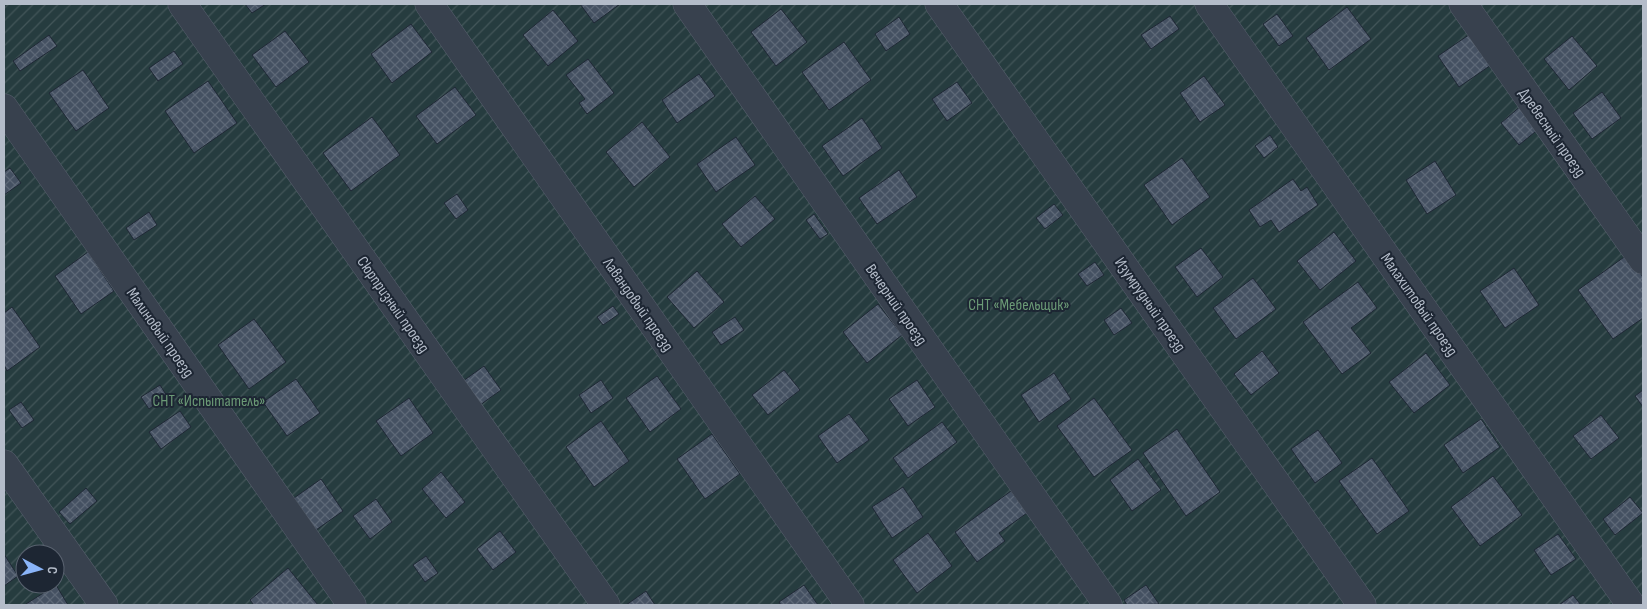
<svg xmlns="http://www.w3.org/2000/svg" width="1647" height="609" font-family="'Sofia Sans Condensed',sans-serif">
	<defs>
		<pattern id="garden-furrows" width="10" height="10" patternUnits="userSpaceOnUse" patternTransform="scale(1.25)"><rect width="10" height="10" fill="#263c3f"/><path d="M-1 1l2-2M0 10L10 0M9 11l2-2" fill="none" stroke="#435659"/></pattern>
		<pattern id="building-cross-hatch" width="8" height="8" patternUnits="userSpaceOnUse" patternTransform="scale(1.25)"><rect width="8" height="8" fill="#455162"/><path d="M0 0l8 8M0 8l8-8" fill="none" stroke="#5d6877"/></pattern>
	</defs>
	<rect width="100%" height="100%" fill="#242f3e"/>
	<path fill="url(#garden-furrows)" fill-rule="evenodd" d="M 4,4 L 1643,4 L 1643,605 L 4,605 ZM 25,554 L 55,554 L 55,584 L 25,584 Z"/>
	<g fill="url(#building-cross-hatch)" stroke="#1f2835">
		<polygon points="245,4 266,4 252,13"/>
		<polygon points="580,4 620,4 594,23"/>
		<polygon points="1347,7 1371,39 1329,70 1306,38"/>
		<polygon points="781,9 807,42 776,66 751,32"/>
		<polygon points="553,10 578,41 548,66 523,35"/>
		<polygon points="1277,14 1293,36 1279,46 1263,24"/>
		<polygon points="1170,16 1179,29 1151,49 1141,35"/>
		<polygon points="899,17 910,34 886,51 875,34"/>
		<polygon points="411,24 432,52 392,83 371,54"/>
		<polygon points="285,31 309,62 276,87 252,55"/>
		<polygon points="1473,32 1494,63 1459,87 1438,56"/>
		<polygon points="49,35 57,46 20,71 13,61"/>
		<polygon points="1572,36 1597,66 1569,90 1544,59"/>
		<polygon points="844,42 871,80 829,110 802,72"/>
		<polygon points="174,51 183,64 158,81 149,68"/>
		<polygon points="588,59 614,93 587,114 579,103 585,99 566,75"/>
		<polygon points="83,70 109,108 76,131 49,93"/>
		<polygon points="699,74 715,96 677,123 662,100"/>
		<polygon points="1204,76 1225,105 1200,122 1180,93"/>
		<polygon points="208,81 237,123 194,153 165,111"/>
		<polygon points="957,82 972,103 947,121 932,99"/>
		<polygon points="455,87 476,115 437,144 416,116"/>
		<polygon points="1602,92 1621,118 1592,139 1573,113"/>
		<polygon points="1522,105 1540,128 1519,145 1501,123"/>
		<polygon points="372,117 400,155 351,191 323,153"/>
		<polygon points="862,118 882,148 843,176 822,146"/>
		<polygon points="642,122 670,157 634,187 606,152"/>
		<polygon points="1270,135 1278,147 1264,158 1255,146"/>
		<polygon points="736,137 755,165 716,192 697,164"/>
		<polygon points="1182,158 1210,197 1172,225 1144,185"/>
		<polygon points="1435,161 1456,195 1427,214 1406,180"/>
		<polygon points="10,168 21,183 4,195 4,172"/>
		<polygon points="899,170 917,197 877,224 859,198"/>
		<polygon points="1293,179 1301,191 1307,187 1318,205 1279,232 1271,220 1260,227 1249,210"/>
		<polygon points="457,194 468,210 456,219 444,203"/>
		<polygon points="755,196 775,219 741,247 722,224"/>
		<polygon points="1054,204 1063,215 1045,229 1036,218"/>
		<polygon points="149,212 157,225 134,240 126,228"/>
		<polygon points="814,214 828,234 820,239 806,220"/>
		<polygon points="1334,232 1356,261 1320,290 1297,261"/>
		<polygon points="1201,248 1223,277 1197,297 1175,267"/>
		<polygon points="88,252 114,291 81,314 55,276"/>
		<polygon points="1627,255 1643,277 1643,318 1613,339 1578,290"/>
		<polygon points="1095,262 1104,275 1087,286 1078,274"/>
		<polygon points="1514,268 1539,305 1505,328 1480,291"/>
		<polygon points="697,271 724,302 694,328 667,297"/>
		<polygon points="1253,278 1276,309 1236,339 1213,308"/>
		<polygon points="1358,282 1377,308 1351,328 1371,353 1342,374 1303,322"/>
		<polygon points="878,304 902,335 867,363 843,332"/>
		<polygon points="613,306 619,314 603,325 597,317"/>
		<polygon points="12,307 40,347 7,371 4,365 4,313"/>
		<polygon points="1121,308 1132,323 1114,335 1104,320"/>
		<polygon points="735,317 744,330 721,345 712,332"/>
		<polygon points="254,319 286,362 249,389 218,345"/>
		<polygon points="1262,351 1279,373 1251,395 1234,374"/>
		<polygon points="1426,353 1450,385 1414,413 1389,382"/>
		<polygon points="484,366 501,390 480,405 463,381"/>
		<polygon points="784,370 800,390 768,415 752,395"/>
		<polygon points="1054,373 1071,399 1039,422 1021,395"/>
		<polygon points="657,376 681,409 650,432 626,398"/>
		<polygon points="296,379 320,413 287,436 263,402"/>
		<polygon points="601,380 613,398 591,413 579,395"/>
		<polygon points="917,380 935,407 908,426 889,399"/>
		<polygon points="160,385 167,396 149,409 141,397"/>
		<polygon points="1643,390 1643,407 1635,396"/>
		<polygon points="409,398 433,433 401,456 376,421"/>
		<polygon points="1094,398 1132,450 1094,477 1057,426"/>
		<polygon points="21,402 34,420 22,428 9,410"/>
		<polygon points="180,411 191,427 161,449 149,432"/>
		<polygon points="849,414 869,440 837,463 818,436"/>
		<polygon points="1601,415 1619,438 1591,459 1573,436"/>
		<polygon points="1481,419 1500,447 1463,473 1444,445"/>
		<polygon points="601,421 629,461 594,487 566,447"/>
		<polygon points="942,422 957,442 908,478 893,458"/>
		<polygon points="1177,429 1220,492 1186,516 1143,453"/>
		<polygon points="1318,430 1342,463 1315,483 1291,449"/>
		<polygon points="712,434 740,474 705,499 677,459"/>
		<polygon points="1372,458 1409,511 1377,534 1339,481"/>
		<polygon points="1138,459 1161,490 1132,511 1110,480"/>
		<polygon points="441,472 465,502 446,518 422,489"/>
		<polygon points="1493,476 1522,515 1480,546 1451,507"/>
		<polygon points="321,479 343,511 316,530 294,498"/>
		<polygon points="903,487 923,517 892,538 872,507"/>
		<polygon points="86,488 97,501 70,524 59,512"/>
		<polygon points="1011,491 1027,513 999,533 1005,541 977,562 955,532"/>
		<polygon points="1630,497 1643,513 1615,535 1603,519"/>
		<polygon points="376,499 392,522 370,539 353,516"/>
		<polygon points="500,531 516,552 493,570 477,549"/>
		<polygon points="928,533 952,566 917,593 893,560"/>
		<polygon points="1558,534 1576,559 1551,575 1534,550"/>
		<polygon points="4,554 18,576 4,586"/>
		<polygon points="426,556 438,573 425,582 413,565"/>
		<polygon points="288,568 318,605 254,605 250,600"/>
		<polygon points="56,585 68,605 27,605 26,604"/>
		<polygon points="804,585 818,605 781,605 779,602"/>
		<polygon points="1146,585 1159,604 1127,605 1124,600"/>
		<polygon points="646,591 655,605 626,605"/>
		<polygon points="1573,595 1581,605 1559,605"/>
	</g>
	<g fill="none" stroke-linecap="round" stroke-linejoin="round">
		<g stroke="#565f6c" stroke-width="29">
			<g id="minor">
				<polyline points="182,4 606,605"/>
				<polyline points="429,4 850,605"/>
				<polyline points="687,4 1108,605"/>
				<polyline points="939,4 1362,605"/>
				<polyline points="1209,4 1631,605"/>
				<polyline points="1463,4 1643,260"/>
				<polyline points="4,108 352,605"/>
				<polyline points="4,464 104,605"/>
			</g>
		</g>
		<use href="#minor" stroke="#38414e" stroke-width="28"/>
	</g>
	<g text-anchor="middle" stroke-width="4" stroke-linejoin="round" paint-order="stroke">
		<g font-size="16" fill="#b4bcc9" stroke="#1d2633">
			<text transform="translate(1553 132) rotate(55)" y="6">Древесный проезд</text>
			<text transform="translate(394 304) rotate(55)" y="6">Сюрпризный проезд</text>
			<text transform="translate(639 304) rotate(55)" y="6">Лавандовый проезд</text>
			<text transform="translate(897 304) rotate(55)" y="6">Вечерний проезд</text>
			<text transform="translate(1151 304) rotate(55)" y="6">Изумрудный проезд</text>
			<text transform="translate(1420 304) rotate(55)" y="6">Малахитовый проезд</text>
			<text transform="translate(161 332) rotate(55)" y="6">Малиновый проезд</text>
		</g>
		<g font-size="16" fill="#6b9a76" stroke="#1d2633">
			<text x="1019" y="310">СНТ «Мебельщик»</text>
			<text x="209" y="406">СНТ «Испытатель»</text>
		</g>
	</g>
	<rect width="1647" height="609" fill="none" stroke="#b4bcc9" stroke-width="10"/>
	<g transform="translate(40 569) rotate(96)"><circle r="24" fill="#1d2633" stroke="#59626f"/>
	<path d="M0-4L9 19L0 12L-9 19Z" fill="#8ab4f8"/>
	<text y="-8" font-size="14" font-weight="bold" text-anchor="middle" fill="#b4bcc9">С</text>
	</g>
</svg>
